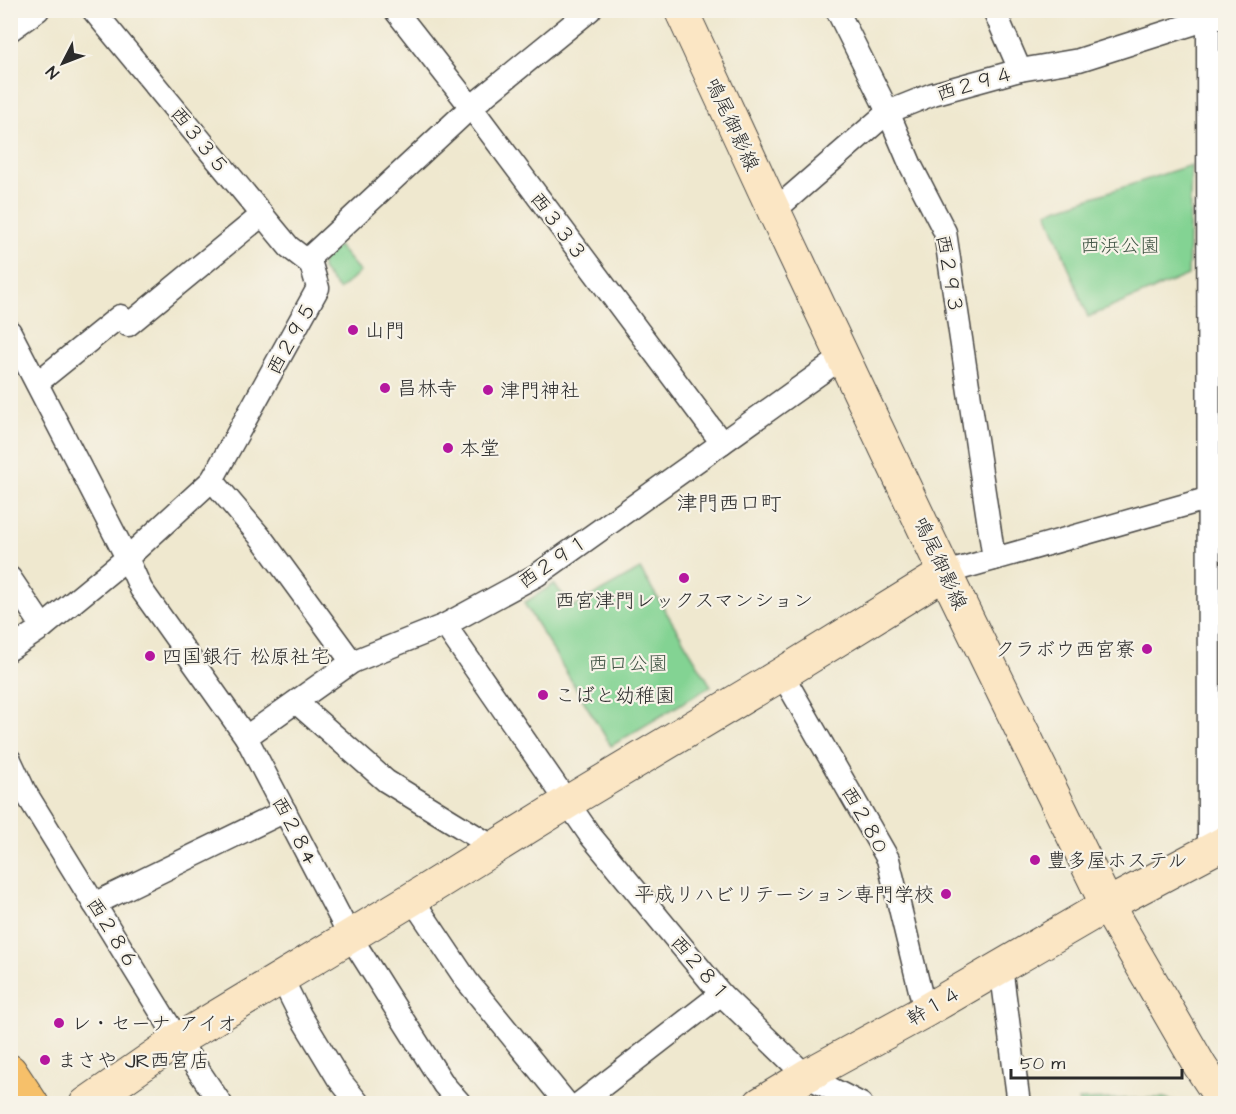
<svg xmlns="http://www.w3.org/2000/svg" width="1236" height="1114" font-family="'Architects Daughter','Klee One',sans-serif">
	<rect width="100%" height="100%" fill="#f7f3e8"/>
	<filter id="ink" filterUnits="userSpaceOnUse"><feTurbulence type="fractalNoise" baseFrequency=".0167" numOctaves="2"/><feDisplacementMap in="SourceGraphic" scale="12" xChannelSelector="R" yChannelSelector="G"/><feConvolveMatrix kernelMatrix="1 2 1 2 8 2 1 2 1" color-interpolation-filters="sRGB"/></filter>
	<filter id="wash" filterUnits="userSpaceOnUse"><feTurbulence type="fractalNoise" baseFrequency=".008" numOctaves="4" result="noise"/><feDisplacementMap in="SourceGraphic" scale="24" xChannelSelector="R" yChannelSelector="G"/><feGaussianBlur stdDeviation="1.35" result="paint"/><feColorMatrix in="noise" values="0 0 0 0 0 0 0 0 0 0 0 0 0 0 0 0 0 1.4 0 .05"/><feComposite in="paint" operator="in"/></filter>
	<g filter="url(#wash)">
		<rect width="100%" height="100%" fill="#efe8cf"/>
		<g fill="#83d393" stroke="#577f5f" stroke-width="1.5">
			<polygon points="1191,165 1188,275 1088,317 1047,212"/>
			<polygon points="338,246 360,272 339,290 322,270 322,261"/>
			<polygon points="640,569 711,686 611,746 524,603 554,584 573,607"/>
			<polygon points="1164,1098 1179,1103 1080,1104 1079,1100"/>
		</g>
	</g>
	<g filter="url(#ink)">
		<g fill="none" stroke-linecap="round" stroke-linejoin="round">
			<g stroke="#484744" stroke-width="25">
				<g id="street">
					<polyline points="93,10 289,247 311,264"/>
					<polyline points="395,10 471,107 722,443"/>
					<polyline points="837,10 888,112 911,166 945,232 994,559"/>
					<polyline points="994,10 1020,70"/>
					<polyline points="1208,10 1209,851"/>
					<polyline points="10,30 38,10"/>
					<polyline points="774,211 888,112 933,94 1020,70 1079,60 1208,19 1226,17"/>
					<polyline points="10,332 127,558 141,589 246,737 350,936 444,1085 461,1104"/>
					<polyline points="37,383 120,316 128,325 262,215"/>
					<polyline points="212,480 262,539 352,662"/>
					<polyline points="945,573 1210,498 1226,491"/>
					<polyline points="10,578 43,627"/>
					<polyline points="445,625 590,835 721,994 806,1076 861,1104"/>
					<polyline points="10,649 43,627 127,558 212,480 318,288 311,264 311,256 471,107 590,10"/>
					<polyline points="782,674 888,859 925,1011"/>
					<polyline points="296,702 386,781 495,848"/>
					<polyline points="246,737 352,662 445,625 537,575 844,356"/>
					<polyline points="10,760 24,790 178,1040 221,1104"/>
					<polyline points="412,899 467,981 567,1104"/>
					<polyline points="94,904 285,811"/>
					<polyline points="1001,967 1019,1104"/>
					<polyline points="281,977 300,1015 338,1078 359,1104"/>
					<polyline points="579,1104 721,994"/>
				</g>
			</g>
			<g stroke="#484744" stroke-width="35">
				<g id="secondary">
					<polyline points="681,10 774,211 945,573 1107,905 1200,1066 1225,1104"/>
					<polyline points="86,1104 178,1040 412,899 568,802 782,674 945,573"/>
					<polyline points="760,1104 806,1076 925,1011 1107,905 1226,842"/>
				</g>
			</g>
			<g stroke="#484744" stroke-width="35">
				<polyline id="highway" points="10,1071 32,1104"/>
			</g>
			<use href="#street" stroke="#fff" stroke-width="22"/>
			<use href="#secondary" stroke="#fbe6c4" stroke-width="33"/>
			<use href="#highway" stroke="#f6c06b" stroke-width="33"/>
		</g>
	</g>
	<g fill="#b5179e" stroke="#f7f3e8" stroke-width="2">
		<circle cx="353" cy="330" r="6"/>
		<circle cx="385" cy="388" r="6"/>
		<circle cx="488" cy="390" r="6"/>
		<circle cx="448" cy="448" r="6"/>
		<circle cx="684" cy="578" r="6"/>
		<circle cx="1147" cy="649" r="6"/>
		<circle cx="150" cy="656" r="6"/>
		<circle cx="543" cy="695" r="6"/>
		<circle cx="1035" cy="860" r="6"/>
		<circle cx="946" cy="894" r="6"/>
		<circle cx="59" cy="1023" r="6"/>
		<circle cx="45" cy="1060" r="6"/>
	</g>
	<g text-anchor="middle" stroke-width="4.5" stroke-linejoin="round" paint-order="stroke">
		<g font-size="20" fill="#2b2b2b" stroke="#f7f3e8">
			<text transform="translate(975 83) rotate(-16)" y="7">西２９４</text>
			<text transform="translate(733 124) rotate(65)" y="7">鳴尾御影線</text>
			<text transform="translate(200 140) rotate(51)" y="7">西３３５</text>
			<text transform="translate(559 226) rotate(53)" y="7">西３３３</text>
			<text transform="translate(950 274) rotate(80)" y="7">西２９３</text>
			<text transform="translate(291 338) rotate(-61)" y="7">西２９５</text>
			<text transform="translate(553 561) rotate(-34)" y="7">西２９１</text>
			<text transform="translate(941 563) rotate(65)" y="7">鳴尾御影線</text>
			<text transform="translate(865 819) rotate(60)" y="7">西２８0</text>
			<text transform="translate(295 830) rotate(62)" y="7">西２８4</text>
			<text transform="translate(113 933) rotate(58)" y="7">西２８６</text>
			<text transform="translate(701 968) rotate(49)" y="7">西２８１</text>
			<text transform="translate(934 1005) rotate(-30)" y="7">幹１４</text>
		</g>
		<g font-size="20" fill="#415545" stroke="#f7f3e8">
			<text x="1120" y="252">西浜公園</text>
			<text x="628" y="670">西口公園</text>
		</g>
		<g font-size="20" fill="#2b2b2b" stroke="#f7f3e8" text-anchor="start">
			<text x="365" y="337">山門</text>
			<text x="397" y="395">昌林寺</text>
			<text x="500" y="397">津門神社</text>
			<text x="460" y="455">本堂</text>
			<text x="684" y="607" text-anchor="middle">西宮津門レックスマンション</text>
			<text x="1135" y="656" text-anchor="end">クラボウ西宮寮</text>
			<text x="162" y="663">四国銀行 松原社宅</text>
			<text x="555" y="702">こばと幼稚園</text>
			<text x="1047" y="867">豊多屋ホステル</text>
			<text x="934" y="901" text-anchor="end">平成リハビリテーション専門学校</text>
			<text x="71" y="1030">レ・セーナ アイオ</text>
			<text x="57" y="1067">まさや JR西宮店</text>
		</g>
		<g font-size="21" fill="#2b2b2b" stroke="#f7f3e8">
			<text x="729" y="510">津門西口町</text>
		</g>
	</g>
	<rect width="1236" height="1114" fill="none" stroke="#f7f3e8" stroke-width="36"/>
	<g transform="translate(63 63) rotate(228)" stroke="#f7f3e8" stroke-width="4.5" paint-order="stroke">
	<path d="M0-4.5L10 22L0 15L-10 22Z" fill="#2b2b2b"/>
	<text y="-9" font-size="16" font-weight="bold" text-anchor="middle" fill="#2b2b2b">N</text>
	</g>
	<path d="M1011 1069v9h171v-9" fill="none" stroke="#2b2b2b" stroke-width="3"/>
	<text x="1020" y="1069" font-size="18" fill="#2b2b2b" stroke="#f7f3e8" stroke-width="4.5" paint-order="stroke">50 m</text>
</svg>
